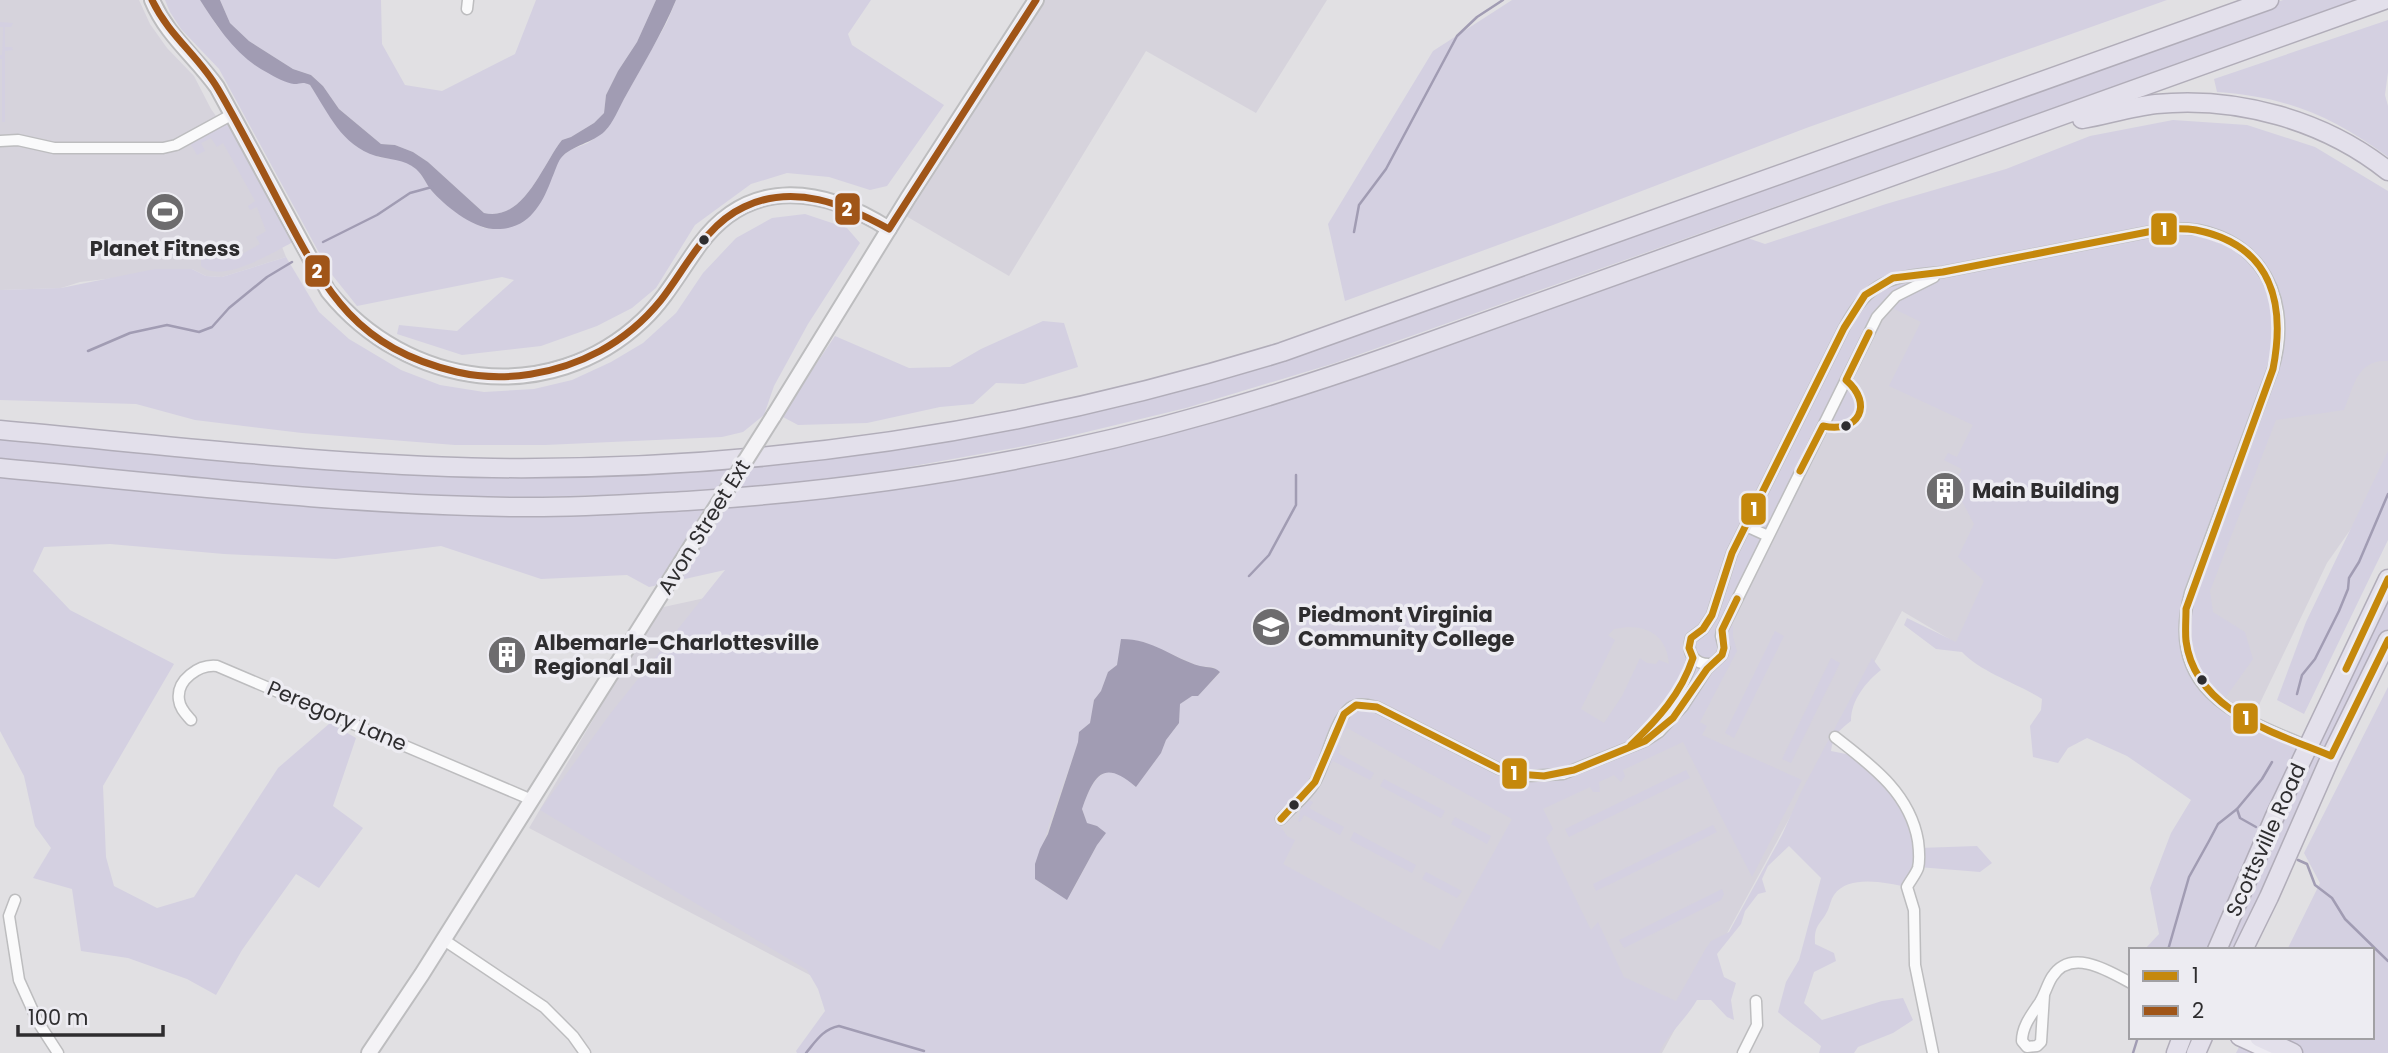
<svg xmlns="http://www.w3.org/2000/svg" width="2388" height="1053" font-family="Poppins,sans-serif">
	<rect width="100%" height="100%" fill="#e1e0e3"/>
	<g fill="#d6d3dc">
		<polygon points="0,0 139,0 150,24 167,48 194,76 211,109 231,137 261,193 286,257 222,277 206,276 192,269 80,282 61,288 0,290"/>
		<polygon points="1035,0 1327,0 1256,113 1146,51 1009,276 899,212"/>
		<polygon points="1744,280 2388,319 2388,476 2327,563 2248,728 1956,643 1902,611 1662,1053 959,1053 529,828 659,608 705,598"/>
	</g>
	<g fill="#d4d0e1" fill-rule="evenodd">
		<polygon points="165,0 200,0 219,29 310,85 317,95 378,157 405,161 418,170 431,190 460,215 484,228 497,229 559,159 570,150 588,143 607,129 667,22 676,0 871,0 848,34 852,45 944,105 887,186 870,190 829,177 787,173 751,184 695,225 656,288 632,308 597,326 541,346 462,355 397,334 399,325 457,331 514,280 502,277 357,306 329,271 219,69 181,29 170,12"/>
		<path d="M 220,0 L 381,0 L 382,44 L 405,85 L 442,91 L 515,54 L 536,0 L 656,0 L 637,42 L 618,71 L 606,95 L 604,113 L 594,123 L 571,137 L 562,140 C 542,165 524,222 484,213 L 428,162 L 413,152 L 395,145 L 381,144 L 339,109 L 323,86 L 311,75 L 293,69 L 249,41 L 230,23 Z"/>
		<polygon points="1512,0 2167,0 1809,127 1553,225 1345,301 1328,224 1433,51"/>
		<polygon points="2283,0 2357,0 1335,363 1186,408 1041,443 880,472 790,484 633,494 538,497 437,496 322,489 0,460 0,434 272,459 701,467 1163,391"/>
		<path d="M 2388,20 L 2388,72 L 2385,95 L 2388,106 L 2388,157 C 2331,116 2288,97 2217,92 L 2214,79 Z"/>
		<polygon points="0,22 13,23 11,27 5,27 5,47 12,47 13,50 5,51 5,122 2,122 2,59 0,59 0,55 2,55 3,27 0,27"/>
		<path d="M 231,115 L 298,239 C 278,250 222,285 201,266 L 201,252 L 211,252 L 214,258 L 229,258 L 229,251 L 232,250 L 237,257 L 260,244 L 256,237 L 266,231 L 257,207 L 250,210 L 248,206 L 255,201 L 223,143 L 217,147 L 211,138 L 201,143 L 205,151 L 197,155 L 187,138 Z"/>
		<path d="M 2173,120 L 2247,125 L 2315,147 L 2388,191 L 2388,361 C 2357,359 2354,386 2344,410 L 2276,420 L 2210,591 L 2213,612 L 2245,632 L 2253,659 L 2221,704 L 2309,746 L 2388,579 L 2388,640 L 2243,950 L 2144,950 L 2159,934 L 2150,888 L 2171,833 L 2191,800 L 2127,756 L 2087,738 L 2068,748 L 2058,763 L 2033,757 L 2030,726 L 2041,710 L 2042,699 C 2017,683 1982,673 1962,652 L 1936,649 L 1904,625 L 1907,618 L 1956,642 L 1984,581 L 1958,557 L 1974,524 L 1954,486 L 1962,469 L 1944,460 L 1948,453 L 1957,457 L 1973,425 L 1889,386 L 1921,322 L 1886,305 L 1846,379 C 1876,400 1857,439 1823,426 L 1726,622 L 1733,626 L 1733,637 L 1737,651 L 1700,722 L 1707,726 L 1702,735 L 1802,780 L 1752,877 L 1683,742 L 1623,770 L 1625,776 L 1621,782 L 1614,775 L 1599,782 L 1600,792 L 1593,792 L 1590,787 L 1543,809 L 1553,829 L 1546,838 L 1591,930 L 1598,922 L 1624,977 L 1676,1001 L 1706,948 L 1711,941 L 1729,932 L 1782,835 L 1801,792 L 1872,658 L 1881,670 C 1866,682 1851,700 1851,721 C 1839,730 1833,736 1831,751 L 1861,757 L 1898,794 L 1919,848 L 1977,846 L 1992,863 L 1980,872 L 1918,867 L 1907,887 C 1886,883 1849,874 1834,895 C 1831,899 1830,905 1828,910 C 1820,926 1814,924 1815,944 L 1834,953 L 1836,961 L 1814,972 L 1804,1003 L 1822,1020 L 1882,1001 L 1903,998 L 1913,1020 L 1893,1033 L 1858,1047 L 1854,1053 L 1819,1053 L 1821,1046 C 1807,1034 1792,1025 1778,1012 L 1786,982 L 1799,960 L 1821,878 L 1789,846 L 1768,866 L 1762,879 L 1766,892 L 1758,894 L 1745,911 L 1741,924 L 1717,954 L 1724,977 L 1736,983 L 1731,1000 L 1734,1020 L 1727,1017 L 1711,1000 L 1697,1000 C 1686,1019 1668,1034 1659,1053 L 797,1053 L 796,1051 L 825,1011 L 818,989 L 807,970 L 540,810 L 610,714 L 725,570 L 649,587 L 627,575 L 541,579 L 441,546 L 336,559 L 224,554 L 110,544 L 44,547 L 33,571 L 70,610 L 174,664 L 103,786 L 106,857 L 114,886 L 157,908 L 194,897 L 278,768 L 330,723 L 356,738 L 333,806 L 363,828 L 319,888 L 296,874 L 242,950 L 216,995 L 187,979 L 128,958 L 81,951 L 72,889 L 33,878 L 51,848 L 35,826 L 24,776 L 0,731 L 0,468 L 404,504 L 771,496 L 1137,433 L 1733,233 L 1765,244 L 1886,204 L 2006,169 L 2090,136 ZM 1628,627 C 1652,627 1667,639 1669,664 L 1659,660 L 1656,664 L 1647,663 L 1640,658 L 1622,696 L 1604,723 L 1581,709 L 1615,640 L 1608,635 L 1614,629 ZM 1121,639 L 1144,642 L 1199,666 L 1214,667 L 1220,673 L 1198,696 L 1192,696 L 1180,704 L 1179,723 L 1166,740 L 1161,753 L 1136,787 C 1132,784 1128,779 1123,776 C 1100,760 1088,792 1082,808 L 1087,823 L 1097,826 L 1105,833 L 1097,845 L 1072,892 L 1054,892 L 1035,879 C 1043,833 1063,787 1078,742 L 1079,732 L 1090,723 L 1094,700 L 1101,691 L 1108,672 L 1117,665 ZM 1347,728 L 1512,819 L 1440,950 L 1283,864 L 1295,840 L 1287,836 L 1277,821 Z"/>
		<polygon points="805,214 847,228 860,243 808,324 774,386 764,415 743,432 722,437 545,445 455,445 302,433 195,420 136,404 0,400 0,290 61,288 155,269 192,269 206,276 222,277 286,257 319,312 349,339 401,370 440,385 484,392 534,389 572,380 611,362 643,343 676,313 703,273 736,238 772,218"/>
		<polygon points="1043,321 1064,323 1078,367 1024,384 996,383 973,404 940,407 867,423 798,425 781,416 835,336 909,368 950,367 981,349"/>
		<polygon points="2388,451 2388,540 2304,714 2277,700 2306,622"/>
		<polygon points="1775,631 1784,636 1734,738 1725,733"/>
		<polygon points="1831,658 1840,663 1791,763 1782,759"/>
		<polygon points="2388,687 2388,1053 2236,1053 2244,1037 2372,1037 2372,950 2287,950 2320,883 2304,853"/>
		<polygon points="1338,745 1341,747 1338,753 1374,773 1370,780 1333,761 1328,767 1328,759"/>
		<polygon points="1686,770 1690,778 1569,837 1565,829"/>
		<polygon points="1384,779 1445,811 1441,818 1380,786"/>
		<polygon points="1309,800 1313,802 1309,808 1344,827 1340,835 1304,815 1300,822 1298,821 1301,807"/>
		<polygon points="1455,817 1491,836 1487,844 1451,824"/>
		<polygon points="1713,825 1717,832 1596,891 1593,884"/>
		<polygon points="1354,832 1416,865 1412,873 1350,840"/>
		<polygon points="1426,872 1462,891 1457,898 1422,879"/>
		<polygon points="1722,889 1724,894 1721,900 1624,948 1619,940"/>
	</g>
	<g fill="#a19cb3">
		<path d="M 200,0 L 220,0 L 230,23 L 249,41 L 293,69 L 311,75 L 323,86 L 339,109 L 381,144 L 395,145 L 413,152 L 428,162 L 484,213 C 524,222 542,165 562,140 L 571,137 L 594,123 L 604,113 L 606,95 L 618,71 L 637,42 L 656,0 L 676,0 C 662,34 642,66 624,99 C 619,108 613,123 605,131 C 593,143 572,145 561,158 C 557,163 555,172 552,178 C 542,205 528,231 493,229 C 471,227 445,206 431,190 C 426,184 423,175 416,169 C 404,159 390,160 376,156 C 341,145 329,114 310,85 C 302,81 301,84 294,84 C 287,83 274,77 268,73 C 239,59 217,27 200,0 Z"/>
		<path d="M 1121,639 C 1154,639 1172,658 1200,666 C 1209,668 1213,666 1220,672 L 1198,696 L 1192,696 L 1180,704 L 1179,723 L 1166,740 L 1161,753 L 1136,787 C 1104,759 1094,774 1082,809 L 1087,823 L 1097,826 L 1106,833 L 1097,845 L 1067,900 L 1035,879 L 1035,864 L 1040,849 L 1048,834 L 1078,742 L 1079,732 L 1090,723 L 1094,700 L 1101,691 L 1108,672 L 1117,665 Z"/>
	</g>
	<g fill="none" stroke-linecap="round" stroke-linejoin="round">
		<g stroke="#a19cb3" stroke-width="2.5">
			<polyline points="1354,232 1359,205 1386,169 1457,36 1477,17 1503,0"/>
			<polyline points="323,242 377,215 410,193 432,187"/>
			<polyline points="88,351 130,333 167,325 199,332 212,327 229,308 267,277 292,262"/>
			<polyline points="1249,576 1269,555 1296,505 1296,475"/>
			<polyline points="2297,694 2302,675 2315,659 2339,611 2348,589 2349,578 2359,562 2388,494"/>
			<polyline points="2237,809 2240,818 2256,827"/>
			<polyline points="2298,860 2307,864 2315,885 2332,898 2345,919 2388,961"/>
			<polyline points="2168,950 2189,877 2209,841 2218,824 2237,809 2262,779 2272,762"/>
			<path d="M 806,1053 C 816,1041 823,1029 839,1026 L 924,1051"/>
			<polyline points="2133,1053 2138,1037"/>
		</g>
		<g stroke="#bdbdbf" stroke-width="13">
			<g id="street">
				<polyline points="467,9 468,0"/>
				<polyline points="0,141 18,140 54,148 163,148 176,145 231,115"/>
				<polyline points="1746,526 1768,536"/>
				<path d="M 1711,664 C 1695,665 1686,654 1691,638 L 1703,629 L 1712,615 L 1732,553 L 1844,328 C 1871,278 1891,277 1943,272 L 2163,229 C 2249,221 2297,289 2273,369 L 2190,593 C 2161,701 2254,722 2331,756"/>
				<path d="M 191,720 C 186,714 180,709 179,700 C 176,680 199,664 217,666 L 532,800"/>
				<path d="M 1835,737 C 1871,765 1910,793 1918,841 C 1919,849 1920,860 1918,868 C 1916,874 1910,881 1907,887 L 1914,910 L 1915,965 L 1933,1053"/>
				<path d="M 1634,742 C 1661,717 1683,694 1693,658"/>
				<path d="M 1281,819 C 1292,807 1307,796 1315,782 C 1326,764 1333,722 1350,708 C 1358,702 1368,705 1377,707 L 1499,769 L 1529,776 L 1563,774 L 1645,741 L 1659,732 L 1683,706 L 1707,669 L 1722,655 L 1724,648 L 1721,636 L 1722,630 L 1877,317 L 1896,296 L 1934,277"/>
				<polyline points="15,900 9,916 19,980 38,1022 58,1053"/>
				<polyline points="444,940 544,1007 573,1036 585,1053"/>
				<path d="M 2044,995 L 2041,1042 L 2037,1046 L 2027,1047 L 2022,1041 C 2022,1026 2032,1014 2040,1002 C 2045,994 2047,985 2052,977 C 2071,947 2109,971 2131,983"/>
				<polyline points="1743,1053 1757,1025 1756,1001"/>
			</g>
		</g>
		<g stroke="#bdbdbf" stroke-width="18">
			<g id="secondary">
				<path d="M 152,0 C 167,36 195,56 217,87 L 328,291 C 406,388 549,409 643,320 C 666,298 681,270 700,244 C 751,175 825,188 889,229"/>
				<polyline points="773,417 908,198 1036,0"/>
				<polyline points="369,1053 422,974 692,545"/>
			</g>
		</g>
		<g stroke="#b1adb9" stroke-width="19">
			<polyline id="primary" points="2239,1037 2274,1053"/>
		</g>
		<g stroke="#b1adb9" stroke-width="21">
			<g id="highway">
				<path d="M 2082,119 C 2106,115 2130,107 2156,104 C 2237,96 2324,120 2388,171"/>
				<path d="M 0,430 C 164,445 328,465 493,468 C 760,471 1027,431 1282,352 L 2269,0"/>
				<path d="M 0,468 C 172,484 344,505 517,507 C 573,508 630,504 687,501 C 864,490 1040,462 1211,413 C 1272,396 1333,376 1393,355 L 2384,0"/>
				<polyline points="2217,950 2275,816 2388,579"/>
				<polyline points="2243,950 2269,897 2331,756 2388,640"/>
				<polyline points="2259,1037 2293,1053"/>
				<polyline points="2176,1053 2182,1037"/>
				<polyline points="2196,1053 2203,1037"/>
			</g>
		</g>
		<use href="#street" stroke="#fafafb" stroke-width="10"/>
		<use href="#secondary" stroke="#f4f3f6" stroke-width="14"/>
		<use href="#primary" stroke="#eceaf1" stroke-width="16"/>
		<use href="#highway" stroke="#e3e0eb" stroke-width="18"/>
		<g stroke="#bdbdbf" stroke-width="18" stroke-linecap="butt">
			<polyline id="secondary-bridge" points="692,545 773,417"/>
		</g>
		<use href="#secondary-bridge" stroke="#f4f3f6" stroke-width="14"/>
		<g stroke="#edecf2" stroke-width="12">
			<g id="bus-1">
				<path d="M 1800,471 L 1823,426 C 1859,434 1874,404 1846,380 L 1869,333"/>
				<polyline points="2346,669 2388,579"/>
				<path d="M 1631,745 C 1658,719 1681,694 1693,658 L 1689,648 L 1691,638 L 1703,629 L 1712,615 L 1732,553 L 1844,328 L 1865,295 L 1893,278 L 1943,272 L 2163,229 C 2174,229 2185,228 2196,230 C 2271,245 2286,302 2273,369 L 2186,609 C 2186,620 2185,631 2186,641 C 2195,711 2276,733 2331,756 L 2388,640"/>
				<polyline points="1281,819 1315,782 1344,714 1356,705 1377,707 1499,769 1517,774 1544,776 1574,770 1645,741 1673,718 1707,669 1722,655 1724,648 1722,630 1737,599"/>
			</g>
		</g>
		<g stroke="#edecf2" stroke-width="12">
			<path id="bus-2" d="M 152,0 C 169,36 199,56 218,89 C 241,128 262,170 283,210 C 327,294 357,348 457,372 C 505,383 557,374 600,351 C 624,338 644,321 661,300 C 686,268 705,225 744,207 C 794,183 844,204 889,229 L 1036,0"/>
		</g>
		<use href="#bus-1" stroke="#c5880c" stroke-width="7"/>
		<use href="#bus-2" stroke="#a05518" stroke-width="7"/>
	</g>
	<defs>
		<g id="stadium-disc" transform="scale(2.0125)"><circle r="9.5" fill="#6d6c6e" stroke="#edecf2"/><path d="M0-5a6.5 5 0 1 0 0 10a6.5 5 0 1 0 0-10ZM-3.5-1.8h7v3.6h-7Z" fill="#fff"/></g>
		<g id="building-disc" transform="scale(2.0125)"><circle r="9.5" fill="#6d6c6e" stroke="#edecf2"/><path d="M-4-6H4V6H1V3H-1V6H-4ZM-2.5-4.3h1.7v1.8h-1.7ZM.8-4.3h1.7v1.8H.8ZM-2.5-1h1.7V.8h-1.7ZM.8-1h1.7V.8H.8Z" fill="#fff"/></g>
		<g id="university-disc" transform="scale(2.0125)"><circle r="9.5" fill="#6d6c6e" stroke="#edecf2"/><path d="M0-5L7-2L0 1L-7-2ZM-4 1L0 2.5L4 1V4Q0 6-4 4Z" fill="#fff"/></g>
	</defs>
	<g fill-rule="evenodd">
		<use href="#stadium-disc" x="165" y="212"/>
		<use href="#building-disc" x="1945" y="491"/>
		<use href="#university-disc" x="1271" y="627"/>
		<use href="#building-disc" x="507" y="655"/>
	</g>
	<g fill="#2e2d2f" stroke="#edecf2" stroke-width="2.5">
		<circle cx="704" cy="240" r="6"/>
		<circle cx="1846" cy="426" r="6"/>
		<circle cx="2202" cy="680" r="6"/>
		<circle cx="1294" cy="805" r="6"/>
	</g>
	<g text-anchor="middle" stroke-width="7" stroke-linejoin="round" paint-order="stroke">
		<g font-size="21" font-weight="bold" fill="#2e2d2f" stroke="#edecf2" text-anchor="start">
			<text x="165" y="256" text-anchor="middle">Planet Fitness</text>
			<text x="1972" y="498">Main Building</text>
			<text x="1298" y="622">Piedmont Virginia<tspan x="1298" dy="24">Community College</tspan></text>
			<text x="534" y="650">Albemarle-Charlottesville<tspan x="534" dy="24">Regional Jail</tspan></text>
		</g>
		<g font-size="21" fill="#2e2d2f" stroke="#edecf2">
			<text transform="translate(704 527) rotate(-58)" y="7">Avon Street Ext</text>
			<text transform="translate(337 716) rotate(23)" y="7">Peregory Lane</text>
			<text transform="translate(2266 840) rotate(-66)" y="7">Scottsville Road</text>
		</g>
	</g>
	<g stroke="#edecf2" stroke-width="2.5">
		<rect x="834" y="192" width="27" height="34" rx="7" fill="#a05518"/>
		<rect x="2150" y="212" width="28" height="34" rx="7" fill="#c5880c"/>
		<rect x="304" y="254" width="27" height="34" rx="7" fill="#a05518"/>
		<rect x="1740" y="492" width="27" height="34" rx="7" fill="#c5880c"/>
		<rect x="2232" y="702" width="27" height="33" rx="7" fill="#c5880c"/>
		<rect x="1501" y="757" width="27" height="33" rx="7" fill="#c5880c"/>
	</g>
	<g font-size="19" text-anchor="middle" font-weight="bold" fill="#fff">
		<text x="847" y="216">2</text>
		<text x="2164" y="236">1</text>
		<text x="317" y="278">2</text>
		<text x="1754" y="516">1</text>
		<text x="2246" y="725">1</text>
		<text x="1514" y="780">1</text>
	</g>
	<rect x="2129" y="948" width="245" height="91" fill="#edecf2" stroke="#a1a0a4" stroke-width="2"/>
	<rect x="2143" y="971" width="35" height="10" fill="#c5880c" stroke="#a1a0a4" stroke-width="2"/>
	<text x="2192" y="983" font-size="21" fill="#2e2d2f">1</text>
	<rect x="2143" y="1006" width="35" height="10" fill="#a05518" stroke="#a1a0a4" stroke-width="2"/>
	<text x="2192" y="1018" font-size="21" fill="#2e2d2f">2</text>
	<path d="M18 1025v10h145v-10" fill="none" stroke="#2e2d2f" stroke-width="3.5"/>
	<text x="28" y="1025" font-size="21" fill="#2e2d2f" stroke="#edecf2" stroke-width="5" paint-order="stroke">100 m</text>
</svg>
